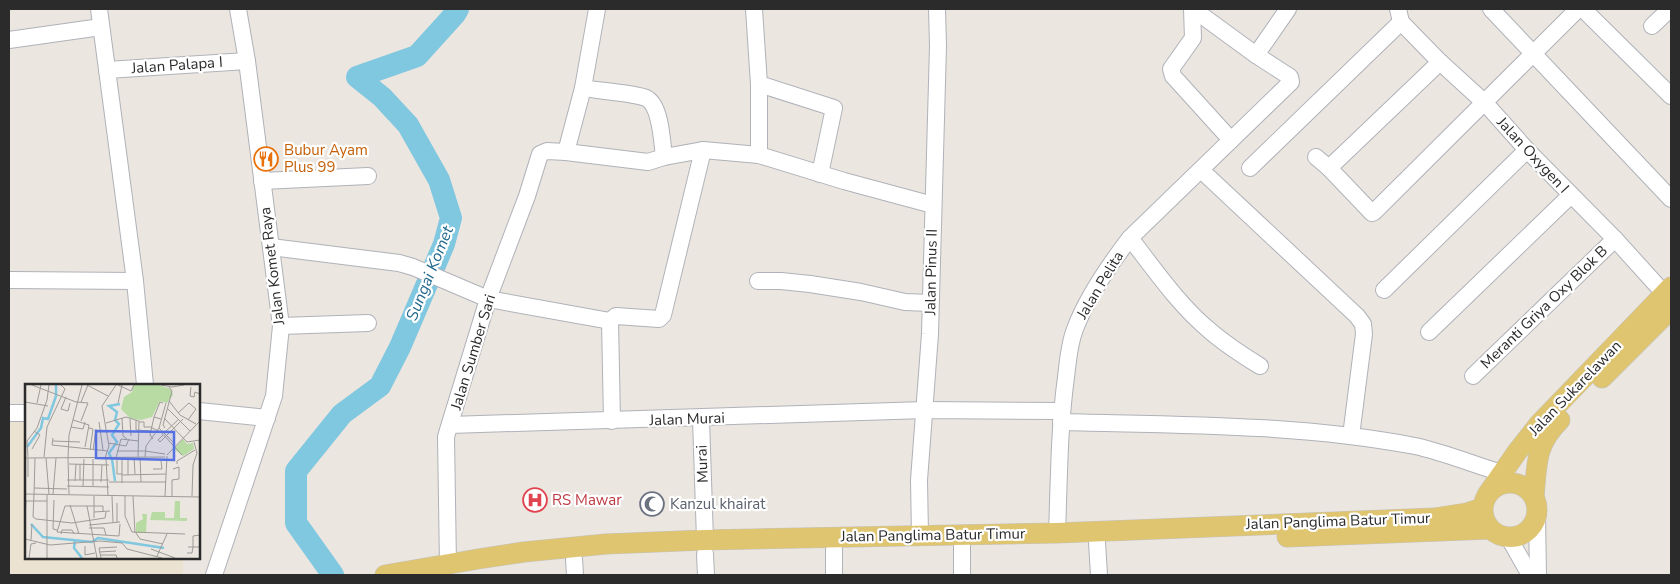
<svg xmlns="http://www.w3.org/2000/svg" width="1680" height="584" font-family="'Nunito Sans',sans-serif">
	<rect width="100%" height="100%" fill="#ebe6e0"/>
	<polygon fill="#ebe2d1" points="9,416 26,416 26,558 184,558 182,575 9,575"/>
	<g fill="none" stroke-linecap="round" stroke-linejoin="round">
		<polyline stroke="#80c7e0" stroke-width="22" points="333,575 296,523 296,471 342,414 380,386 400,347 444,244 451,218 439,180 408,125 382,97 357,77 417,56 455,14 458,9"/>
		<g stroke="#b0b2ba" stroke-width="18">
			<g id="minor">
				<polyline points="99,9 135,281 145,385"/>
				<path d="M 597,9 L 583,88 C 599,91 633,93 646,98 C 661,105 662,142 664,157"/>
				<polyline points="754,9 759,84"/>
				<polyline points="1192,9 1193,38 1171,69 1173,76 1231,140"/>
				<polyline points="1398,9 1401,22 1440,62 1485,103 1527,150 1615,239 1671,301"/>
				<polyline points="1491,9 1671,199"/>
				<polyline points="1583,9 1671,96"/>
				<polyline points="1652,26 1670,9"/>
				<polyline points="9,40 101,27"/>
				<polyline points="1256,55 1288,9"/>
				<polyline points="1440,62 1329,168 1372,213 1374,212 1578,9"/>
				<polyline points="107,70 247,61"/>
				<polyline points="566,152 583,88"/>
				<polyline points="759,155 759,84 834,108 820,174"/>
				<polyline points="1316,157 1329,168"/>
				<polyline points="1250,168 1401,22"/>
				<polyline points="1201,170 1357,316 1363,324 1364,334 1351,436"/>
				<polyline points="262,181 368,176"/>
				<path d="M 1130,238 C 1155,270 1178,304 1209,330 C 1225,344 1242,355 1260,366"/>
				<polyline points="271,247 399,263 413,267 488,299 610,321 616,316 659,319 663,315 703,150"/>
				<polyline points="9,280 135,281"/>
				<polyline points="758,281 781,281 810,284 861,292 905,302 930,303"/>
				<polyline points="1384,290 1527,150"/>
				<polyline points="610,321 612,421"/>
				<polyline points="281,326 368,323"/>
				<polyline points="1429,332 1571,195"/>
				<polyline points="1473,376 1615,239"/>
				<polyline points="199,411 267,418"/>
				<polyline points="9,413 26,413"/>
				<polyline points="701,419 705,540"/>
				<path d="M 1061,422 C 1179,425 1299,424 1415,446 C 1443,452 1475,465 1502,473"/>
				<polyline points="450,425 925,410 1061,411"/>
				<polyline points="1537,515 1538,575"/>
				<path d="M 1057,533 C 1059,481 1059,429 1066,377 C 1068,361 1069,344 1075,329 C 1087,297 1110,264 1130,238 L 1291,82 L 1290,77 L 1256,55 L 1193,9"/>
				<polyline points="920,535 919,480 930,334 938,46 937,9"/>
				<polyline points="1509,538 1530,575"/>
				<polyline points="1097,542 1099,575"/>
				<polyline points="962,546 962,575"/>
				<polyline points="834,550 834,575"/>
				<polyline points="705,554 706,575"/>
				<polyline points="574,559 575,575"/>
				<polyline points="448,565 446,437 448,430 488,299 527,196 540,154 547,151 566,152 648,162 664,157 703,150 759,155 844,181 933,205"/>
				<polyline points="214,575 274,396 281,326 247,61 238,9"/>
			</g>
		</g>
		<g stroke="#c4c4c4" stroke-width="21">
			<g id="major">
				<polyline points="1602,378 1671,309"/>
				<circle cx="1510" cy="510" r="27"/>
				<polyline points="1487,495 1517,452 1539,424 1671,287"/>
				<path d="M 1534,497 C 1537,463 1535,445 1560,420"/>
				<polyline points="1287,537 1490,529"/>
				<polyline points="385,575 478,559 524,552 606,544 705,540 1057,533 1435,518 1467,513 1482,508"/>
			</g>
		</g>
		<use href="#minor" stroke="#fff" stroke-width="16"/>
		<use href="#major" stroke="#dfc570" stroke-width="20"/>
	</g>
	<defs>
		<g id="restaurant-ring" transform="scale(1.25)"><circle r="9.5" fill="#fff" stroke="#e8710a" stroke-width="1.5"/><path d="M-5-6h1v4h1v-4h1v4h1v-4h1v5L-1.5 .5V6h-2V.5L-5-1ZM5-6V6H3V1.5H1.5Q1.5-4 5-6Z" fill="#e8710a"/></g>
		<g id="hospital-ring" transform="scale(1.25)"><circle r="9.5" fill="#fff" stroke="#e0444e" stroke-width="1.5"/><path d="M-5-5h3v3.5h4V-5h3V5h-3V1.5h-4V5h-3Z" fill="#e0444e"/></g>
		<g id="mosque-ring" transform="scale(1.25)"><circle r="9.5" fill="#fff" stroke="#6b7280" stroke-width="1.5"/><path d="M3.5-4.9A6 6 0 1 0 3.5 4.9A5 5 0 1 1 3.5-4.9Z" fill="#6b7280"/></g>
	</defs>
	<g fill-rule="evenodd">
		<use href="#restaurant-ring" x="266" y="159"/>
		<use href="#hospital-ring" x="535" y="500"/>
		<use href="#mosque-ring" x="652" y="504"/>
	</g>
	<g text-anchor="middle" stroke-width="4.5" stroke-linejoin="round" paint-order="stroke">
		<g font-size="15" fill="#2b2b2b" stroke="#fff">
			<text transform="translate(177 65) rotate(-4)" y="5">Jalan Palapa I</text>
			<text transform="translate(1533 155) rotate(47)" y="5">Jalan Oxygen I</text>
			<text transform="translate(272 266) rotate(-97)" y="5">Jalan Komet Raya</text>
			<text transform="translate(931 272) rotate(-89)" y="5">Jalan Pinus II</text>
			<text transform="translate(1100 285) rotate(-59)" y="5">Jalan Pelita</text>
			<text transform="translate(1544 307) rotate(-44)" y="5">Meranti Griya Oxy Blok B</text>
			<text transform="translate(473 352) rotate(-73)" y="5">Jalan Sumber Sari</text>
			<text transform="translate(1575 388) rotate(-46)" y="5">Jalan Sukarelawan</text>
			<text transform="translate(687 419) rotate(-2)" y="5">Jalan Murai</text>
			<text transform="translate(702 464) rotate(-92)" y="5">Murai</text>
			<text transform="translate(1338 521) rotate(-2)" y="5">Jalan Panglima Batur Timur</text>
			<text transform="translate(933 535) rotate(-1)" y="5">Jalan Panglima Batur Timur</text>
		</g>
		<g font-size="15" fill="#c56008" stroke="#fff" text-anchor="start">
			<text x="284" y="155">Bubur Ayam<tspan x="284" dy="17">Plus 99</tspan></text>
		</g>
		<g font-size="15" fill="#be3a42" stroke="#fff" text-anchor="start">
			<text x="552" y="505">RS Mawar</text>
		</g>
		<g font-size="15" fill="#5b616d" stroke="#fff" text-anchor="start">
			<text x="670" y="509">Kanzul khairat</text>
		</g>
		<g font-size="16" font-style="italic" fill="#1f678c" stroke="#fff">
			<text transform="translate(429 273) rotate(-68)" y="6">Sungai Komet</text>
		</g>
	</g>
	<g transform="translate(25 384)">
		<rect width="175" height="175" fill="#ebe6e0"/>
		<path d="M 108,1 L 134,1 L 146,5 L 148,11 L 142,19 L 135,17 L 127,33 L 116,36 L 105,34 L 96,25 L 99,13 L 107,8 ZM 158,55 L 162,60 L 168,59 L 169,65 L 158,72 L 149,65 ZM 150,117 L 155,117 L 155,134 L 162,134 L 162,137 L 125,136 L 127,128 L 140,128 L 140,134 L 149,134 ZM 117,130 L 122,130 L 121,149 L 111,149 L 111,139 L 118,135 Z" fill="#b7dba3"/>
		<path fill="none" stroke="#80c7e0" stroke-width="2.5" d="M 2,63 L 16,44 L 18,34 L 23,35 L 31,12 L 31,1M 86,74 L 84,69 L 92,58 L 87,51 L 94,40 L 90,36 L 92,28 L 84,22 L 95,20M 87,75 L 90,97M 6,140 L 18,153 L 67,158 L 73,154 L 139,164M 50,156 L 49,164 L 57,174"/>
		<path fill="none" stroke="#9e9b98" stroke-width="1" d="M 7,1 L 51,18 L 63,19 L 56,37M 62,1 L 83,12M 93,1 L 106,7 L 109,1M 136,1 L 147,3 L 159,1M 166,3 L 165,12 L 169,13 L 170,8 L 175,10M 41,13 L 36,25 L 43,27 L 45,19M 144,17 L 155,31 L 171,40M 0,18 L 23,22M 56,18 L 63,1M 12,19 L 16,1M 93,19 L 97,1M 142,24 L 165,47M 153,29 L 164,19 L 171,25 L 163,36M 97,34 L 98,52 L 102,55M 139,34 L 162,58 L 175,56M 105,35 L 106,52M 136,35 L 129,33 L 135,18 L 138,19M 48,36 L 64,41 L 60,63M 111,36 L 111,46 L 126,47M 74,38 L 78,66M 114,38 L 119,38 L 119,43 L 127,43M 81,39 L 101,33 L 114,37 L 113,73M 46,43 L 58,45 L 60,38M 64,44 L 68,45 L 65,66M 127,44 L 136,48 L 157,71M 134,44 L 150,60M 140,44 L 138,41 L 147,7 L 144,3M 140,48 L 154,35M 138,51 L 133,56 L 135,58 L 158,35M 28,54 L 27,61 L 83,67M 128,55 L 125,51 L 129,33M 28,57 L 55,58M 83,59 L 101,62 L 104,55M 7,65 L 15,51 L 9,47M 68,66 L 71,45M 92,67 L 120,67M 120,67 L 140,70M 142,71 L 175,37M 3,73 L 2,57 L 12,44 L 22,16 L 24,1M 19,73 L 22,43 L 40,5 L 36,1M 103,73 L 103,91M 109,73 L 110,90M 115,73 L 116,98M 120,73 L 121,62 L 134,44 L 141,19M 0,74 L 140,73M 21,74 L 24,110M 43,74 L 44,110M 43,74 L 44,51 L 57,1M 80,74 L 84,62 L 77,22 L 91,1M 91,74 L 96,55 L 114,57M 92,74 L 92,90 L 97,90M 81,75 L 83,111M 44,80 L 84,81M 152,80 L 152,77 L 170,66M 128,85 L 137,85 L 136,77M 97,91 L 141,90M 3,93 L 3,74M 42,96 L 84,96M 55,96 L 55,80M 50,97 L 51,80M 76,98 L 77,81M 84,98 L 141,98M 97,99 L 97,73M 42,102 L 84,103M 58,102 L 59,75M 68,102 L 68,75M 9,104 L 42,105M 0,110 L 175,113M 9,110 L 8,133 L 11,135 L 47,139 L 80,134 L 81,128M 9,110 L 10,74M 28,110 L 31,74M 87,112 L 88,138M 100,112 L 100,132 L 107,148 L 160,150M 108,112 L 110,149M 140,112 L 142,72M 147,112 L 147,96 L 154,95 L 154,83 L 148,85M 167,112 L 168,81 L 172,69 L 169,58M 29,116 L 28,145 L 32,146M 0,117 L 22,117M 45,121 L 54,150M 40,122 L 32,148 L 94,152 L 95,140M 40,122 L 78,122 L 78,128M 62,122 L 72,174M 69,128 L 85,127M 0,132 L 1,117M 69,134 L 69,112M 92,138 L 92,119M 64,141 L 95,138M 64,144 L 79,144 L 81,151M 111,149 L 115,155 L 138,160M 36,150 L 37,146 L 47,146 L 49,150M 0,155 L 25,161 L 75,157 L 97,159 L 102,165 L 137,174M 6,156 L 7,140M 60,162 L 60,171 L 70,169M 163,163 L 168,163 L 168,152 L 175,151M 126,165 L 150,174M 74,168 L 91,167M 162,169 L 167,169 L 168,163 L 175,163M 75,171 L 91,171 L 92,174M 132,172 L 142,150M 4,174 L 6,160 L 11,159M 22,174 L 22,111M 76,174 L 74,164 L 92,163"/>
		<path fill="#5470e3" fill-opacity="0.15" stroke="#5470e3" stroke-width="2.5" d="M 71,47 L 149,48 L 149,76 L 71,74 Z"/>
		<rect width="175" height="175" fill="none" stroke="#2b2b2b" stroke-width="2.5"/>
	</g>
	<rect width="1680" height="584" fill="none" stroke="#2b2b2b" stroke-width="20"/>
</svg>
